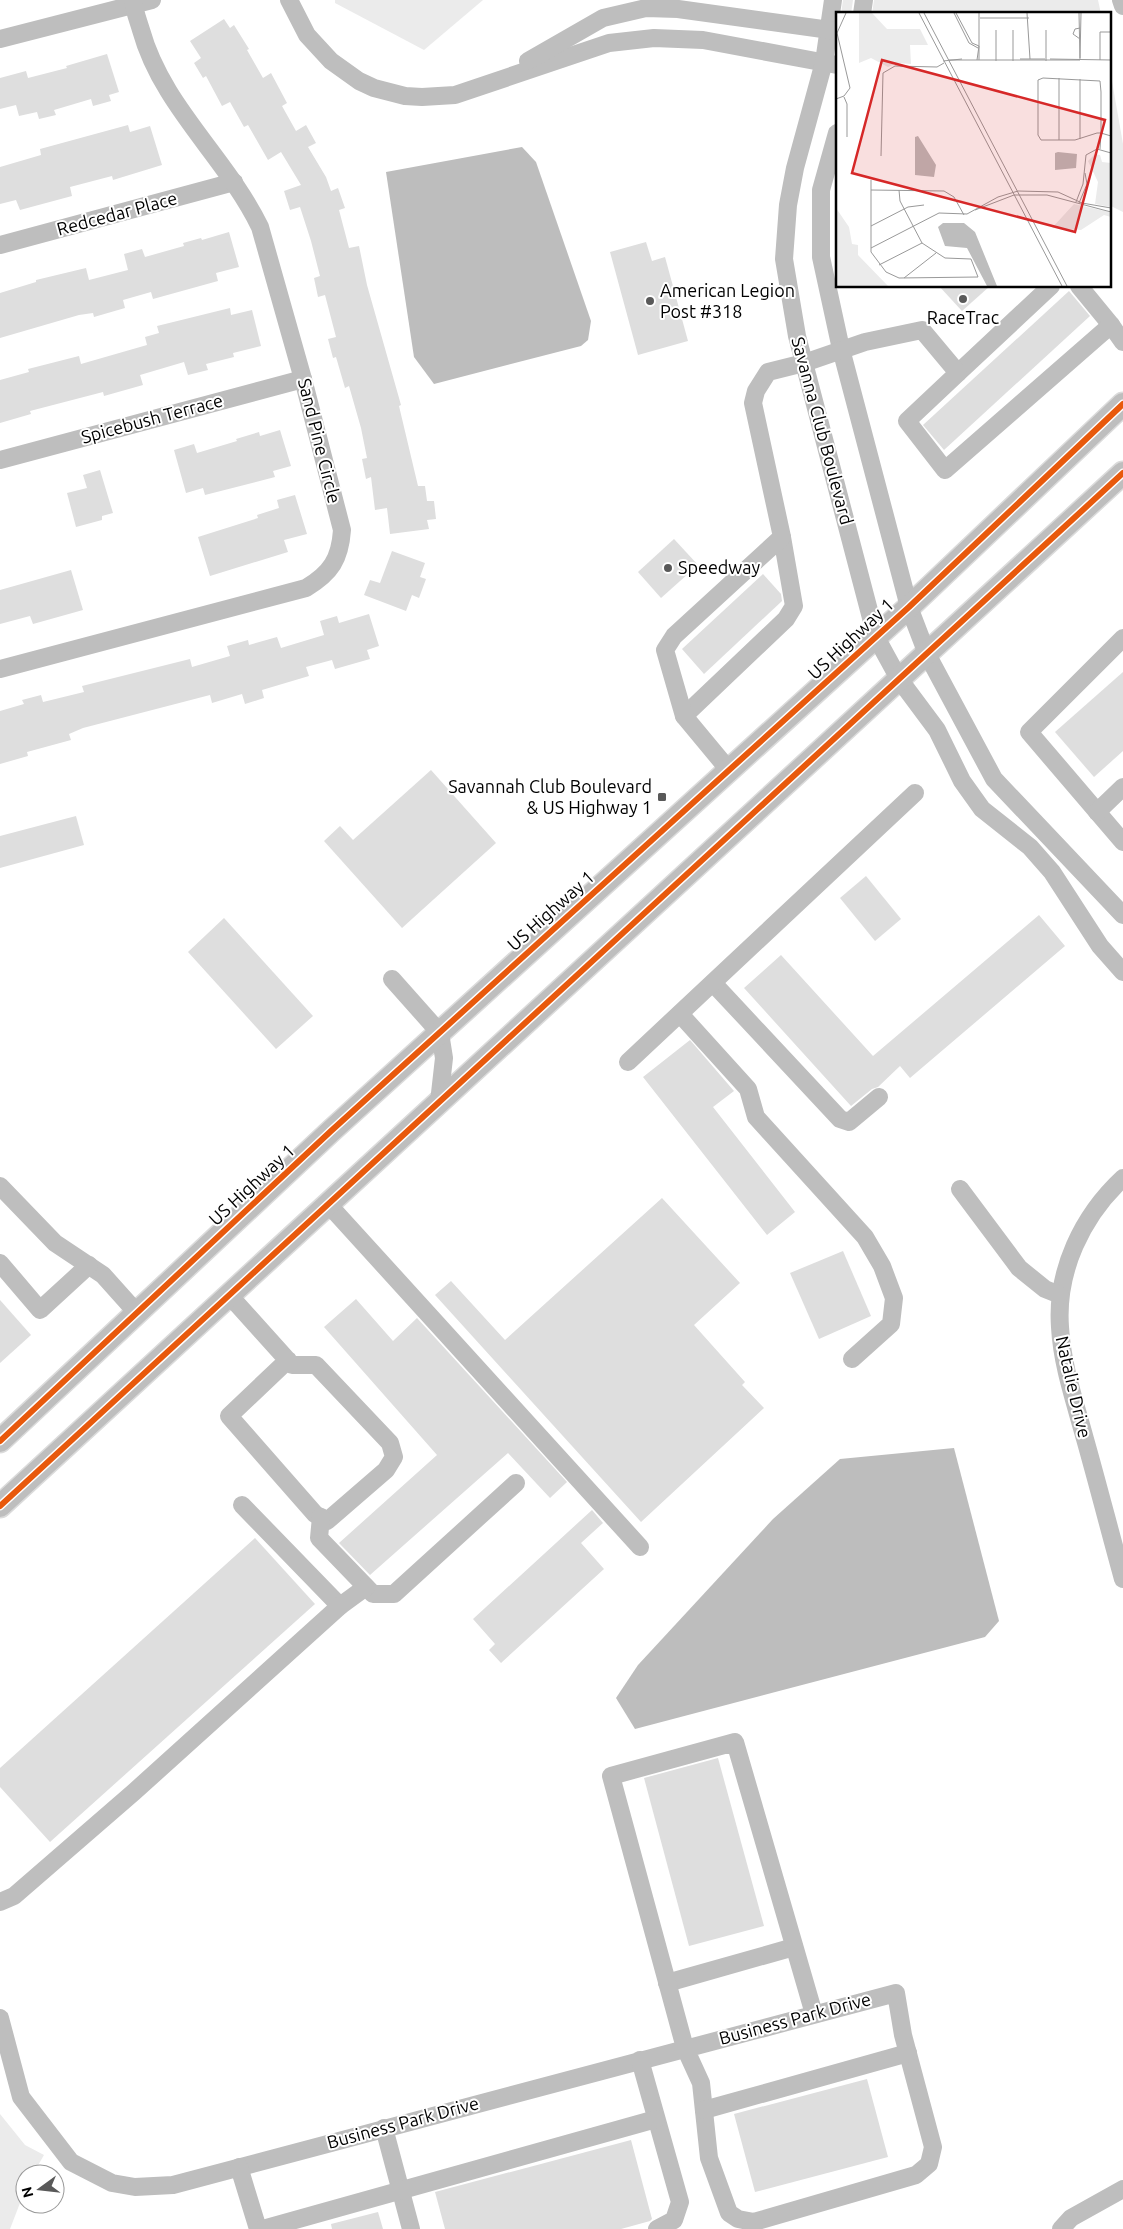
<svg xmlns="http://www.w3.org/2000/svg" width="1123" height="2229" font-family="Ubuntu,sans-serif">
	<rect width="100%" height="100%" fill="#fff"/>
	<g fill="#ebebeb">
		<polygon points="335,0 483,0 424,50 335,3"/>
		<polygon points="843,0 853,0 851,14 841,14"/>
		<polygon points="874,0 1098,0 1101,14 872,14"/>
		<polygon points="1109,64 1123,144 1123,212 1109,205"/>
		<polygon points="0,2114 25,2145 44,2155 33,2174 25,2174 25,2190 10,2229 0,2229"/>
	</g>
	<g fill="#bdbdbd">
		<polygon points="522,147 536,162 591,321 588,340 581,346 434,384 414,357 386,172"/>
		<polygon points="954,1448 999,1621 985,1637 635,1729 616,1698 638,1665 773,1519 840,1459"/>
	</g>
	<g fill="#dedede">
		<polygon points="224,19 230,28 234,25 249,49 247,50 263,78 271,73 287,103 282,106 296,131 306,125 316,143 308,147 326,177 331,191 338,188 345,208 339,210 349,248 359,246 367,285 401,405 399,406 418,486 425,486 427,501 434,501 436,519 427,520 429,529 390,534 387,508 375,510 371,477 366,479 362,459 367,458 361,428 349,386 345,388 336,357 333,358 328,339 336,337 325,295 318,297 314,278 320,276 311,241 300,207 290,210 284,191 301,185 281,152 268,160 248,125 244,127 230,102 222,106 206,76 203,78 194,63 201,58 190,41"/>
		<polygon points="107,54 119,92 109,95 111,101 93,106 91,99 54,110 56,115 39,119 37,112 19,116 16,105 0,109 0,78 26,71 28,78 67,68 66,66"/>
		<polygon points="128,125 130,132 150,126 162,165 113,180 112,176 70,187 72,196 20,210 16,200 0,204 0,167 41,155 40,149"/>
		<polygon points="229,232 239,267 216,273 218,281 153,299 151,292 123,300 125,308 94,317 93,313 79,315 0,338 0,293 36,282 36,280 86,268 89,280 128,270 124,254 142,249 145,257 184,246 183,243 201,238 202,240"/>
		<polygon points="646,242 652,261 665,257 688,341 638,355 610,252"/>
		<polygon points="939,286 990,286 962,311"/>
		<polygon points="1069,291 1090,316 944,450 923,425"/>
		<polygon points="230,308 231,315 252,310 261,346 233,353 234,357 206,364 208,370 188,375 184,362 140,375 143,385 104,396 103,392 30,411 31,414 0,423 0,380 29,372 28,369 79,356 81,364 147,345 145,337 159,333 157,326"/>
		<polygon points="280,430 291,466 273,471 275,477 205,495 203,488 186,493 174,450 194,444 197,453 237,441 236,439 259,432 260,436"/>
		<polygon points="100,470 113,513 102,516 102,520 76,527 67,493 87,488 83,475"/>
		<polygon points="295,495 307,534 284,540 288,552 210,576 198,537 258,518 257,515 279,508 277,500"/>
		<polygon points="674,539 698,565 661,598 638,572"/>
		<polygon points="392,551 425,563 420,577 426,579 419,598 412,595 406,611 364,595 370,580 380,583"/>
		<polygon points="71,570 83,610 33,624 30,616 0,624 0,590"/>
		<polygon points="763,574 781,594 782,601 704,674 682,649"/>
		<polygon points="369,614 379,646 367,650 370,659 335,669 332,660 306,667 309,676 262,690 264,698 245,704 242,694 212,703 210,695 83,728 69,734 71,740 27,752 28,756 0,764 0,711 24,704 22,700 41,695 43,702 84,692 82,686 190,659 192,667 230,656 227,646 248,640 249,645 277,637 281,648 324,635 320,621 337,616 339,623"/>
		<polygon points="1123,672 1123,751 1094,777 1055,732"/>
		<polygon points="431,770 496,843 402,928 324,841 340,826 353,840"/>
		<polygon points="76,816 84,845 0,868 0,836"/>
		<polygon points="866,876 901,919 875,941 840,898"/>
		<polygon points="1039,915 1065,946 910,1078 900,1066 878,1087 872,1089 851,1106 744,988 781,955 873,1056"/>
		<polygon points="224,918 313,1016 276,1049 188,952"/>
		<polygon points="690,1040 734,1091 713,1107 795,1212 767,1235 643,1077"/>
		<polygon points="662,1198 740,1283 694,1325 745,1382 742,1385 764,1408 641,1522 435,1295 451,1281 505,1340"/>
		<polygon points="843,1251 871,1316 819,1339 790,1273"/>
		<polygon points="356,1299 393,1341 417,1318 567,1482 550,1498 508,1453 370,1575 339,1543 437,1455 324,1327"/>
		<polygon points="0,1300 31,1335 0,1363"/>
		<polygon points="592,1510 603,1523 581,1543 604,1569 501,1663 489,1650 495,1644 473,1619"/>
		<polygon points="255,1538 315,1604 50,1842 0,1787 0,1768"/>
		<polygon points="718,1758 764,1926 689,1946 644,1778"/>
		<polygon points="867,2079 888,2157 755,2192 734,2114"/>
		<polygon points="631,2140 652,2219 650,2221 621,2229 445,2229 435,2192"/>
		<polygon points="378,2212 383,2229 332,2229 331,2224"/>
	</g>
	<g fill="none" stroke-linecap="round" stroke-linejoin="round">
		<g stroke="#dbdbdb" stroke-width="25">
			<g id="major">
				<polyline points="0,1441 331,1131 909,607 1123,404"/>
				<polyline points="0,1506 1123,473"/>
			</g>
		</g>
		<g stroke="#bebebe" stroke-width="18">
			<polyline points="289,0 307,35 331,61 359,81 374,88 405,96 422,97 455,95 609,43 654,38 703,40 837,65"/>
			<polyline points="833,0 824,62 795,168 788,205 784,259 797,336 876,637 899,679 937,730 962,781 982,809 1030,847 1052,872 1100,946 1123,972"/>
			<polyline points="1121,0 1123,6"/>
			<polyline points="862,14 864,0"/>
			<polyline points="0,39 152,0"/>
			<polyline points="528,61 603,18 646,8 678,9 837,31"/>
			<polyline points="837,133 821,190 821,257 841,349 909,607 927,654 994,779 1123,915"/>
			<polyline points="0,245 234,182"/>
			<polyline points="1079,286 1111,325"/>
			<polyline points="958,373 1051,286"/>
			<polyline points="0,460 303,379"/>
			<polyline points="1123,638 1029,732 1123,842"/>
			<path d="M 0,669 L 306,588 C 331,573 340,559 342,530 L 303,379 L 260,227 C 226,157 162,106 141,30 C 138,20 134,10 133,0"/>
			<polyline points="684,716 786,619 794,606 782,537"/>
			<polyline points="728,769 684,716 665,650 674,636 782,537 753,403 756,391 768,372 804,363 865,342 922,330 958,373 907,421 945,470 1111,325 1123,342"/>
			<polyline points="1097,812 1123,787"/>
			<polyline points="392,979 440,1033 444,1058 439,1102"/>
			<polyline points="713,983 840,1119 849,1122 879,1097"/>
			<polyline points="680,1014 748,1089 756,1117 865,1237 882,1266 894,1298 891,1324 852,1359"/>
			<polyline points="628,1062 915,793"/>
			<path d="M 1123,1178 C 1082,1216 1056,1271 1060,1327 C 1062,1365 1075,1402 1085,1439 C 1098,1485 1110,1532 1123,1579"/>
			<polyline points="0,1186 55,1243 103,1275 137,1313"/>
			<polyline points="960,1189 1019,1268 1045,1289 1060,1295"/>
			<polyline points="328,1204 640,1547"/>
			<polyline points="0,1263 40,1310 89,1265"/>
			<polyline points="229,1295 292,1365 316,1365 390,1443 394,1457 386,1470 327,1521 315,1514 229,1416 288,1360"/>
			<polyline points="242,1505 340,1606"/>
			<polyline points="321,1517 319,1538 373,1594 394,1594 516,1483"/>
			<polyline points="0,1902 14,1896 134,1792 340,1606 366,1587"/>
			<polyline points="667,1983 794,1947"/>
			<path d="M 0,2018 L 21,2097 L 71,2162 L 112,2183 L 135,2187 L 173,2185 C 414,2119 655,2056 896,1993 L 903,2035 L 933,2147 L 929,2164 L 916,2175 L 754,2222 L 738,2219 L 729,2213 L 709,2158 L 701,2083 L 685,2048 L 611,1776 L 735,1742 L 814,2014"/>
			<polyline points="640,2060 680,2202 674,2220 657,2229"/>
			<polyline points="704,2110 908,2053"/>
			<polyline points="384,2128 411,2229"/>
			<polyline points="239,2167 258,2229"/>
			<polyline points="263,2229 656,2119"/>
			<polyline points="1061,2229 1071,2218 1123,2189"/>
		</g>
		<use href="#major" stroke="#bebebe" stroke-width="22"/>
		<g stroke="#fff" stroke-width="9">
			<g id="cycleway">
				<polyline points="0,1441 331,1131 909,607 1123,404"/>
				<polyline points="0,1506 1123,473"/>
			</g>
		</g>
		<use href="#cycleway" stroke="#e8590c" stroke-width="6"/>
	</g>
	<g fill="#595959" stroke="#fff" stroke-width="2">
		<circle cx="963" cy="299" r="5"/>
		<circle cx="650" cy="301" r="5"/>
		<circle cx="668" cy="568" r="5"/>
		<rect x="657" y="792" width="10" height="10" rx="2.5"/>
	</g>
	<g text-anchor="middle" stroke-width="4" stroke-linejoin="round" paint-order="stroke">
		<g font-size="18" fill="#000" stroke="#fff">
			<text transform="translate(117 214) rotate(-15)" y="6">Redcedar Place</text>
			<text transform="translate(152 419) rotate(-15)" y="6">Spicebush Terrace</text>
			<text transform="translate(822 431) rotate(75)" y="6">Savanna Club Boulevard</text>
			<text transform="translate(319 441) rotate(76)" y="6">Sand Pine Circle</text>
			<text transform="translate(851 639) rotate(-43)" y="6">US Highway 1</text>
			<text transform="translate(551 911) rotate(-42)" y="6">US Highway 1</text>
			<text transform="translate(252 1185) rotate(-43)" y="6">US Highway 1</text>
			<text transform="translate(1073 1387) rotate(77)" y="6">Natalie Drive</text>
			<text transform="translate(795 2019) rotate(-15)" y="6">Business Park Drive</text>
			<text transform="translate(403 2123) rotate(-15)" y="6">Business Park Drive</text>
		</g>
		<g font-size="18" fill="#000" stroke="#fff" text-anchor="start">
			<text x="660" y="297">American Legion<tspan x="660" dy="21">Post #318</tspan></text>
			<text x="963" y="324" text-anchor="middle">RaceTrac</text>
			<text x="678" y="574">Speedway</text>
			<text x="652" y="793" text-anchor="end">Savannah Club Boulevard<tspan x="652" dy="21">&amp; US Highway 1</tspan></text>
		</g>
	</g>
	<g transform="translate(836 12)">
		<rect width="275" height="275" fill="#fff"/>
		<path d="M 23,1 L 36,1 L 51,17 L 84,17 L 92,33 L 74,33 L 75,52 L 61,51 L 52,55 L 35,46 L 23,51 ZM 259,142 L 264,143 L 266,150 L 275,151 L 275,195 L 259,192 L 262,170 L 252,149 ZM 238,192 L 269,199 L 275,201 L 275,205 L 268,203 L 245,218 L 216,216 ZM 0,196 L 13,215 L 16,232 L 22,233 L 22,243 L 52,274 L 0,274 Z" fill="#ebebeb"/>
		<path d="M 82,124 L 100,153 L 98,165 L 79,163 L 79,125 ZM 222,140 L 241,142 L 240,156 L 219,158 L 219,141 ZM 107,211 L 128,211 L 139,220 L 161,274 L 151,274 L 131,236 L 109,234 L 102,215 Z" fill="#bdbdbd"/>
		<path fill="none" stroke="#999" stroke-width="1" d="M 83,1 L 226,274M 88,1 L 231,274M 118,1 L 133,31 L 142,36M 120,1 L 136,31 L 143,34 L 141,48M 191,1 L 194,47M 243,1 L 244,48M 144,6 L 193,6M 244,16 L 239,17 L 237,22 L 244,27M 160,18 L 160,49M 177,18 L 177,49M 210,18 L 210,49M 244,46 L 245,1M 184,47 L 209,47M 214,47 L 275,48M 113,48 L 244,48M 143,48 L 143,1M 264,48 L 264,20 L 275,20M 107,49 L 126,47M 244,67 L 244,127M 8,85 L 11,92 L 11,125M 0,87 L 8,84 L 14,76 L 1,21 L 10,1M 223,128 L 223,66M 264,137 L 265,121 L 265,80 L 264,69 L 207,66 L 202,68 L 202,123 L 205,128 L 239,128 L 261,121 L 265,121 L 275,124M 45,144 L 47,61 L 59,54 L 101,55 L 108,51M 35,168 L 35,240 L 50,260 L 63,266 L 142,265 L 135,247 L 109,246 L 86,231 L 64,189 L 63,178M 35,178 L 108,179 L 118,185 L 128,203M 240,190 L 247,172 L 250,143 L 261,137 L 275,141M 243,191 L 251,172 L 249,161M 139,198 L 178,183 L 211,183 L 275,200M 35,214 L 72,195 L 88,193M 35,236 L 103,201 L 131,202 L 162,185 L 182,179 L 222,180 L 246,191 L 275,196M 43,253 L 86,231M 68,266 L 100,241"/>
		<path fill="#d62828" fill-opacity="0.15" stroke="#d62828" stroke-width="2.5" d="M 46,48 L 269,108 L 239,220 L 16,161 Z"/>
		<rect width="275" height="275" fill="none" stroke="#000" stroke-width="2.5"/>
	</g>
	<g transform="translate(40 2189) rotate(255)"><circle r="24" fill="#ffffff" stroke="#999999"/>
	<path d="M0-4L9 19L0 12L-9 19Z" fill="#595959"/>
	<text y="-8" font-size="14" font-weight="bold" text-anchor="middle" fill="#000000">N</text>
	</g>
</svg>
